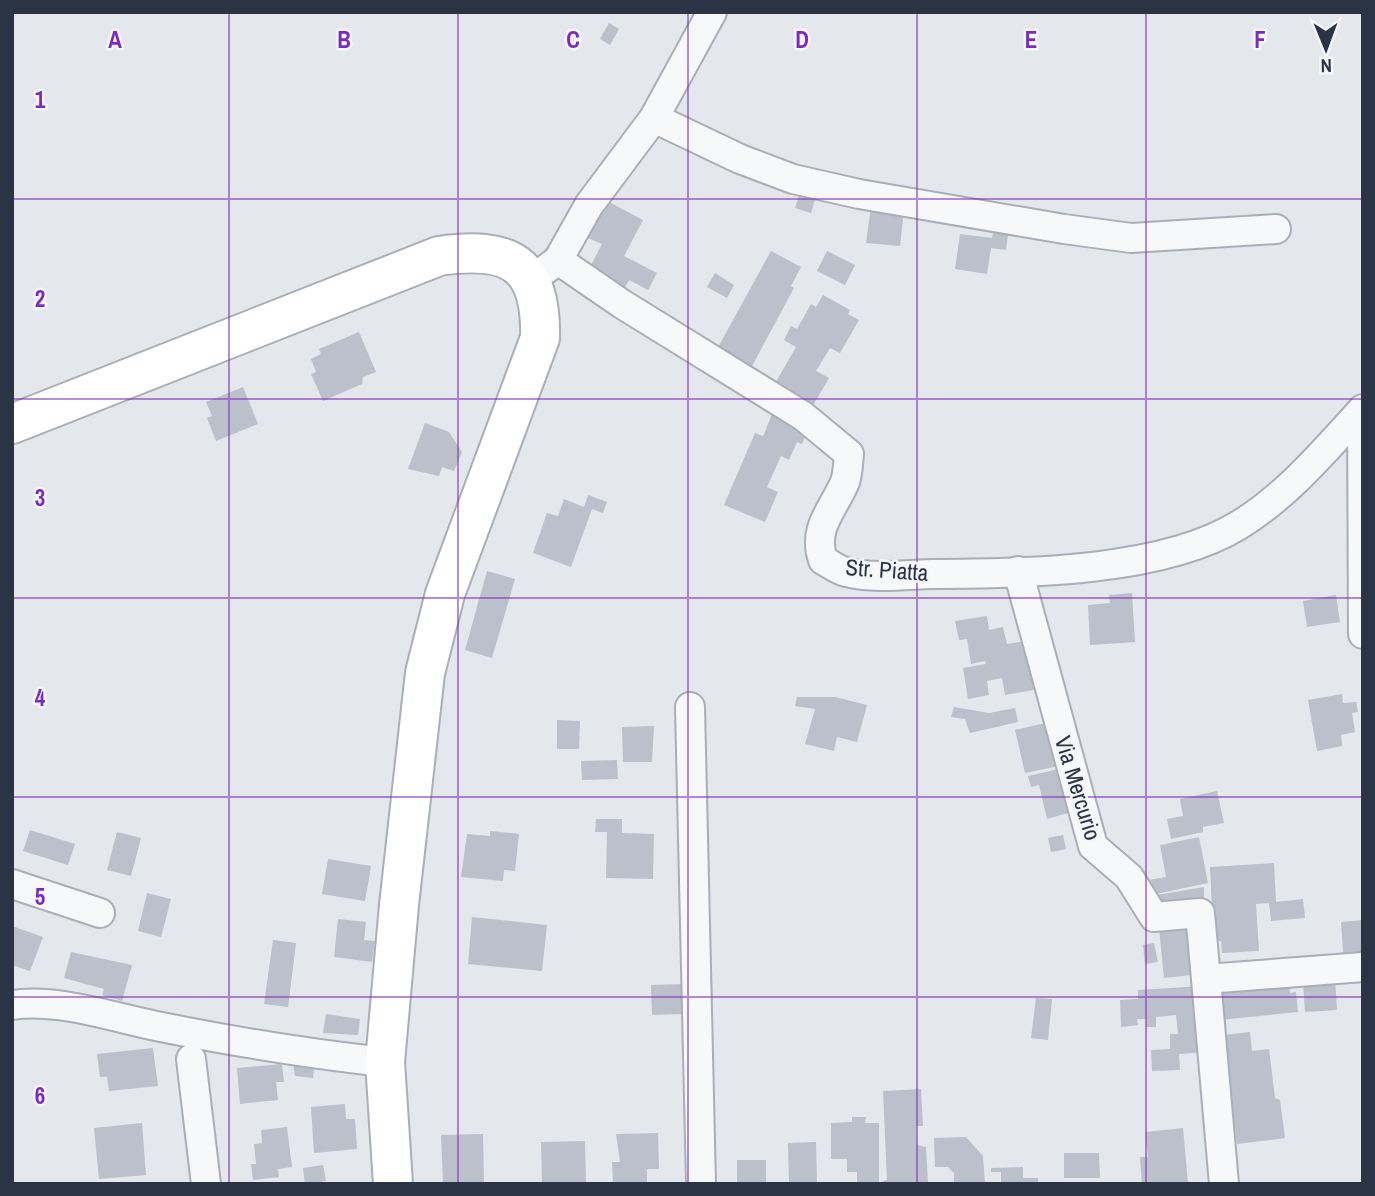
<svg xmlns="http://www.w3.org/2000/svg" width="1375" height="1196" font-family="'Archivo Narrow',sans-serif">
	<rect width="100%" height="100%" fill="#e4e7ec"/>
	<g fill="#bbc0ca">
		<polygon points="609,23 619,29 610,45 600,39"/>
		<polygon points="801,189 817,194 811,213 795,208"/>
		<polygon points="607,201 643,220 624,256 657,273 648,290 629,280 623,291 587,273 602,244 588,238"/>
		<polygon points="871,207 904,211 900,246 866,243"/>
		<polygon points="994,225 1009,227 1006,250 991,248 987,274 955,269 960,234 992,238"/>
		<polygon points="771,251 801,267 791,286 794,288 751,368 717,349"/>
		<polygon points="827,251 855,265 845,285 817,271"/>
		<polygon points="715,273 734,285 727,298 707,287"/>
		<polygon points="823,295 850,310 848,314 859,320 840,353 830,348 816,371 829,378 811,409 773,387 796,347 784,340 791,326 797,329 811,304 816,307"/>
		<polygon points="359,332 376,372 363,377 362,384 323,401 311,374 316,372 311,359 321,354 319,349"/>
		<polygon points="243,387 258,424 216,441 207,418 212,416 206,402"/>
		<polygon points="773,412 809,428 802,444 797,442 789,460 781,456 767,487 778,492 765,522 724,505 755,433 763,436"/>
		<polygon points="425,423 449,432 462,452 454,471 442,467 439,476 408,469"/>
		<polygon points="588,495 607,502 603,513 592,509 571,567 533,553 547,513 558,516 564,499 584,507"/>
		<polygon points="487,571 515,579 492,658 465,650"/>
		<polygon points="1132,593 1135,642 1090,645 1088,605 1110,603 1109,595"/>
		<polygon points="1336,595 1340,622 1307,627 1303,601"/>
		<polygon points="987,616 989,630 1003,627 1007,644 1033,640 1045,688 1005,695 1002,678 987,681 989,695 968,699 963,668 986,664 985,661 971,664 967,639 959,640 955,621"/>
		<polygon points="1342,694 1343,703 1356,702 1358,712 1352,713 1355,732 1341,735 1342,746 1317,751 1308,700"/>
		<polygon points="797,697 835,697 867,705 857,742 837,737 834,751 805,744 815,709 795,706"/>
		<polygon points="954,707 989,713 1015,708 1018,722 970,733 965,719 951,717"/>
		<polygon points="557,720 580,721 579,749 557,749"/>
		<polygon points="1050,722 1059,766 1025,773 1015,730"/>
		<polygon points="654,726 652,762 623,762 622,727"/>
		<polygon points="617,760 618,779 582,780 581,761"/>
		<polygon points="1063,768 1062,786 1068,813 1047,819 1039,785 1031,787 1028,776"/>
		<polygon points="1217,791 1224,823 1203,827 1203,832 1171,839 1167,819 1183,816 1180,799"/>
		<polygon points="596,819 622,819 622,833 654,834 653,879 606,878 607,832 595,832"/>
		<polygon points="30,830 75,844 68,865 23,851"/>
		<polygon points="490,831 519,834 515,871 504,870 503,881 461,877 467,834 490,836"/>
		<polygon points="117,832 141,838 131,876 107,870"/>
		<polygon points="1063,835 1066,849 1051,852 1048,838"/>
		<polygon points="1199,837 1208,883 1151,895 1148,880 1166,877 1160,845"/>
		<polygon points="328,859 371,866 365,901 322,894"/>
		<polygon points="1274,863 1276,902 1303,899 1305,918 1271,921 1269,903 1256,904 1259,951 1222,953 1221,941 1217,941 1215,909 1212,909 1210,867"/>
		<polygon points="1204,887 1204,901 1163,916 1157,895"/>
		<polygon points="147,893 171,899 161,937 138,931"/>
		<polygon points="472,917 547,925 542,971 468,964"/>
		<polygon points="338,919 366,922 364,940 375,941 372,962 334,957"/>
		<polygon points="1363,920 1363,964 1344,966 1341,922"/>
		<polygon points="1195,925 1200,974 1164,978 1159,928"/>
		<polygon points="12,926 43,937 30,971 12,965"/>
		<polygon points="273,940 296,943 288,1007 264,1004"/>
		<polygon points="1154,943 1158,962 1145,964 1143,945"/>
		<polygon points="71,952 132,965 122,1001 102,995 104,989 64,978"/>
		<polygon points="1335,979 1337,1010 1305,1012 1303,981"/>
		<polygon points="1289,981 1290,993 1296,992 1298,1012 1220,1020 1217,988"/>
		<polygon points="684,984 682,1014 652,1015 651,985"/>
		<polygon points="1203,986 1207,1052 1179,1054 1180,1070 1152,1071 1151,1050 1170,1049 1170,1034 1178,1034 1176,1015 1156,1017 1156,1027 1146,1027 1146,1019 1137,1019 1138,1025 1121,1027 1120,1000 1138,999 1138,990"/>
		<polygon points="1036,998 1052,999 1048,1040 1031,1038"/>
		<polygon points="326,1014 360,1019 358,1035 323,1033"/>
		<polygon points="1250,1032 1252,1051 1269,1049 1275,1098 1280,1100 1285,1138 1237,1144 1223,1035"/>
		<polygon points="153,1048 158,1086 109,1091 107,1077 100,1077 97,1054"/>
		<polygon points="292,1056 315,1059 313,1078 295,1076"/>
		<polygon points="282,1064 284,1082 276,1082 278,1100 240,1104 237,1068"/>
		<polygon points="921,1089 923,1126 916,1126 917,1145 926,1147 928,1182 883,1184 883,1181 887,1180 883,1091"/>
		<polygon points="345,1104 346,1119 355,1119 357,1149 314,1153 311,1107"/>
		<polygon points="852,1117 866,1117 865,1123 879,1123 879,1184 857,1184 857,1172 847,1172 847,1159 831,1159 831,1123 852,1122"/>
		<polygon points="142,1123 146,1175 99,1179 94,1128"/>
		<polygon points="287,1127 292,1167 278,1169 279,1177 253,1180 251,1164 256,1164 254,1144 262,1143 261,1130"/>
		<polygon points="1183,1128 1188,1183 1142,1184 1140,1157 1148,1157 1145,1132"/>
		<polygon points="658,1133 659,1169 647,1169 647,1184 613,1184 612,1162 620,1162 616,1134"/>
		<polygon points="483,1134 484,1183 443,1184 441,1135"/>
		<polygon points="966,1137 983,1156 985,1184 954,1184 954,1173 948,1167 935,1167 934,1138"/>
		<polygon points="585,1141 586,1184 542,1184 541,1142"/>
		<polygon points="816,1142 817,1184 789,1184 788,1143"/>
		<polygon points="1064,1153 1099,1153 1100,1178 1064,1178"/>
		<rect x="737" y="1160" width="29" height="24"/>
		<polygon points="323,1165 326,1181 305,1184 303,1168"/>
		<polygon points="1023,1167 1023,1178 1038,1178 1038,1184 1001,1184 1001,1172 991,1172 991,1168"/>
	</g>
	<g fill="none" stroke-linecap="round" stroke-linejoin="round">
		<g stroke="#a9aeb7" stroke-width="32">
			<g id="street">
				<polyline points="654,118 740,159 793,179 859,194 1064,229 1131,238 1276,229"/>
				<path d="M 558,260 L 622,304 L 803,416 L 849,454 C 848,463 848,473 845,482 C 833,510 812,528 823,560 C 830,564 838,570 846,572 C 872,579 905,575 931,574 C 1021,573 1161,573 1239,525 C 1288,495 1324,451 1363,409"/>
				<polyline points="545,270 558,260 589,205 654,118 712,12"/>
				<polyline points="1362,410 1363,634"/>
				<polyline points="1018,571 1093,846 1129,877 1154,917 1200,913 1206,979"/>
				<polyline points="690,707 701,1184"/>
				<polyline points="12,884 100,913"/>
				<path d="M 12,1005 C 56,998 113,1017 156,1026 C 231,1041 308,1054 385,1062"/>
				<polyline points="191,1059 206,1184"/>
				<polyline points="1224,1184 1206,979 1363,967"/>
			</g>
		</g>
		<g stroke="#a9aeb7" stroke-width="42">
			<path id="secondary" d="M 12,424 L 439,256 C 509,246 542,262 540,338 L 445,594 L 425,673 L 399,905 L 385,1062 L 393,1184"/>
		</g>
		<use href="#street" stroke="#f7f8fa" stroke-width="28"/>
		<use href="#secondary" stroke="#fff" stroke-width="38"/>
	</g>
	<path fill="none" stroke="#7b2cbf" stroke-width="2" stroke-opacity="0.55" d="M 229,12 L 229,1184M 458,12 L 458,1184M 688,12 L 688,1184M 917,12 L 917,1184M 1146,12 L 1146,1184M 12,199 L 1363,199M 12,399 L 1363,399M 12,598 L 1363,598M 12,797 L 1363,797M 12,997 L 1363,997"/>
	<g text-anchor="middle" stroke-width="5" stroke-linejoin="round" paint-order="stroke">
		<g font-size="23" fill="#2b3445" stroke="#f4f6f9">
			<text transform="translate(887 570) rotate(4)" y="8">Str. Piatta</text>
			<text transform="translate(1078 788) rotate(73)" y="8">Via Mercurio</text>
		</g>
	</g>
	<g font-size="23" text-anchor="middle" font-weight="bold" fill="#7b2cbf" stroke="#f4f6f9" stroke-width="5" stroke-linejoin="round" paint-order="stroke">
		<text x="115" y="48">A</text>
		<text x="344" y="48">B</text>
		<text x="573" y="48">C</text>
		<text x="802" y="48">D</text>
		<text x="1031" y="48">E</text>
		<text x="1260" y="48">F</text>
		<text x="40" y="108">1</text>
		<text x="40" y="307">2</text>
		<text x="40" y="506">3</text>
		<text x="40" y="706">4</text>
		<text x="40" y="905">5</text>
		<text x="40" y="1104">6</text>
	</g>
	<rect width="1375" height="1196" fill="none" stroke="#2b3445" stroke-width="28"/>
	<g transform="translate(1326 49) rotate(179)" stroke="#f4f6f9" stroke-width="5" paint-order="stroke">
	<path d="M0-5L12 26L0 18L-12 26Z" fill="#2b3445"/>
	<text y="-10" font-size="19" font-weight="bold" text-anchor="middle" fill="#2b3445">N</text>
	</g>
</svg>
